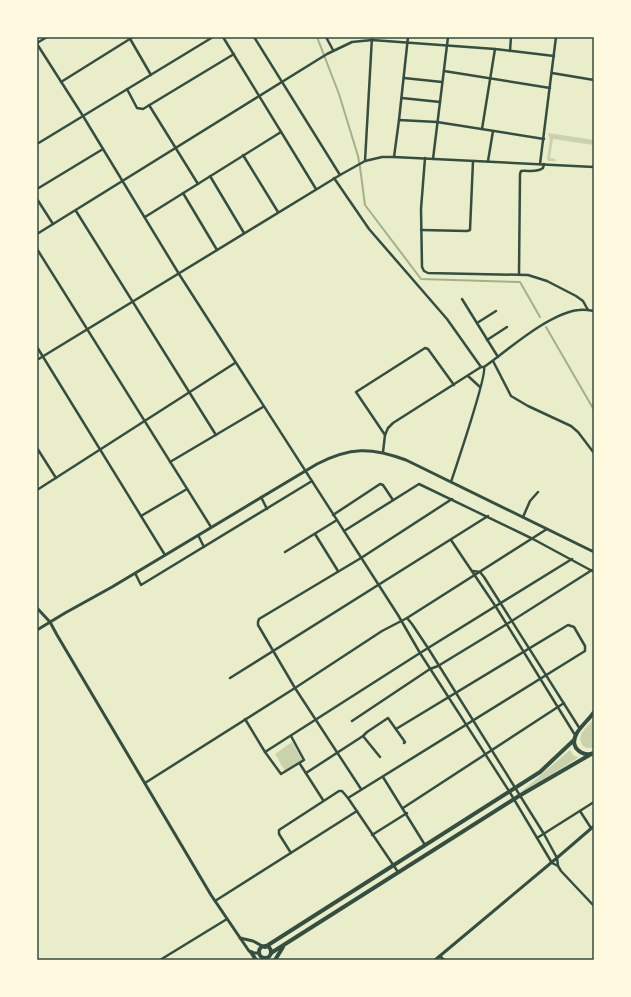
<svg xmlns="http://www.w3.org/2000/svg" width="631" height="997" font-family="'IBM Plex Serif',serif">
	<rect width="100%" height="100%" fill="#e9edc9"/>
	<g fill="#cad2ad">
		<polygon points="548,133 594,140 594,145 553,139 550,158 555,159 556,161 548,161 547,158 550,140"/>
		<path d="M 594,718 L 594,748 L 587,748 L 583,746 C 575,733 588,728 594,718 Z"/>
		<polygon points="292,742 302,760 285,771 275,754"/>
		<polygon points="570,750 574,756 579,757 523,793 522,791"/>
	</g>
	<g fill="none" stroke-linecap="round" stroke-linejoin="round">
		<g stroke="#a3b18a" stroke-width="2">
			<polyline points="317,37 339,94 358,156 360,167 365,205 421,279 520,282 540,317"/>
			<polyline points="546,327 594,410"/>
		</g>
		<g stroke="#344e41" stroke-width="2.5">
			<polyline points="129,37 151,75"/>
			<polyline points="223,37 316,189"/>
			<polyline points="254,37 340,175"/>
			<polyline points="326,37 333,50"/>
			<polyline points="37,43 47,37"/>
			<polyline points="37,44 83,116 179,274 398,615 420,653 509,791 552,863 558,866"/>
			<polyline points="510,51 511,37"/>
			<polyline points="444,71 550,88"/>
			<polyline points="552,73 594,80"/>
			<polyline points="404,78 442,82"/>
			<polyline points="61,82 133,37"/>
			<polyline points="127,89 137,108 143,109 234,54"/>
			<polyline points="402,98 440,102"/>
			<polyline points="149,105 198,184"/>
			<polyline points="399,120 408,37"/>
			<polyline points="482,129 495,49"/>
			<polyline points="37,144 213,37"/>
			<polyline points="243,155 278,212"/>
			<polyline points="394,157 399,120 437,122 544,139"/>
			<polyline points="425,158 421,209 422,267 424,271 428,273 528,275 547,281 576,296 583,301 588,310"/>
			<polyline points="433,159 448,37"/>
			<polyline points="365,161 372,37"/>
			<polyline points="488,161 493,131"/>
			<polyline points="540,164 556,37"/>
			<polyline points="210,176 244,233"/>
			<polyline points="334,178 369,229 447,319 481,367"/>
			<polyline points="37,189 103,149"/>
			<polyline points="183,193 217,250"/>
			<polyline points="37,199 53,224"/>
			<polyline points="76,211 216,435"/>
			<polyline points="145,217 281,132"/>
			<polyline points="421,230 467,231 470,230 473,161"/>
			<polyline points="37,234 327,54 352,42 372,40 495,49 554,56"/>
			<polyline points="37,249 211,527"/>
			<path d="M 519,274 L 520,174 L 521,171 C 528,170 536,173 543,168 L 544,164"/>
			<polyline points="462,299 498,357"/>
			<polyline points="477,323 496,311"/>
			<polyline points="487,340 507,327"/>
			<polyline points="37,347 165,555"/>
			<polyline points="37,360 340,175 365,161 382,157 394,157 594,167"/>
			<polyline points="493,361 511,396 528,406 571,426 578,432 594,453"/>
			<path d="M 484,367 C 508,350 549,313 579,310 C 584,309 589,310 594,311"/>
			<polyline points="468,376 480,387"/>
			<path d="M 385,435 L 388,428 L 393,423 L 481,367 L 484,367 C 487,375 456,467 451,482"/>
			<polyline points="37,448 56,478"/>
			<polyline points="383,452 385,435 356,392 425,348 428,349 454,385"/>
			<polyline points="170,462 263,407"/>
			<polyline points="37,490 235,363"/>
			<polyline points="261,497 267,509"/>
			<polyline points="333,515 380,484 383,485 393,500"/>
			<polyline points="141,516 187,489"/>
			<polyline points="523,517 530,501 538,492"/>
			<polyline points="344,531 419,484 533,539 594,572"/>
			<polyline points="315,534 338,571"/>
			<polyline points="198,535 204,547"/>
			<polyline points="451,540 496,607 575,735"/>
			<polyline points="285,552 337,520"/>
			<polyline points="473,571 480,572 484,577 580,729"/>
			<polyline points="135,573 141,585 312,481"/>
			<polyline points="407,618 412,624 428,648 544,834 557,858 558,866 561,871 594,906"/>
			<polyline points="230,678 488,516"/>
			<polyline points="245,719 265,752 281,774 304,760 291,736"/>
			<polyline points="352,721 430,669 438,666 507,624 592,570"/>
			<polyline points="363,736 380,757"/>
			<polyline points="265,752 420,653 572,559"/>
			<polyline points="300,764 323,800"/>
			<polyline points="306,773 363,736 367,732 388,718 405,742 404,743"/>
			<polyline points="383,777 425,845"/>
			<polyline points="145,783 295,688 382,631 407,618 547,529"/>
			<polyline points="361,789 295,688 258,625 258,622 259,619 361,558 452,499"/>
			<polyline points="348,798 585,651 585,646 574,627 568,625 396,729"/>
			<polyline points="403,808 564,703"/>
			<polyline points="580,811 591,828"/>
			<polyline points="372,835 407,813"/>
			<polyline points="537,838 594,802"/>
			<polyline points="291,853 279,834 279,830 339,791 342,791 348,798 398,872"/>
			<polyline points="215,901 357,811"/>
			<polyline points="440,956 444,960"/>
			<polyline points="160,960 227,919"/>
		</g>
		<g stroke="#344e41" stroke-width="3">
			<polyline points="37,608 50,622 57,635 211,895 249,951 254,953 259,953"/>
			<path d="M 37,630 L 65,613 L 112,587 L 317,464 C 350,447 371,447 406,460 L 594,552"/>
			<polyline points="240,938 253,941 264,947"/>
			<polyline points="435,960 558,857 594,826"/>
		</g>
		<g stroke="#344e41" stroke-width="4">
			<path d="M 590,754 C 584,755 580,753 576,748 C 568,735 588,722 594,712"/>
			<circle cx="265" cy="952" r="6"/>
			<polyline points="265,947 540,772 574,740"/>
			<polyline points="251,952 256,960"/>
			<polyline points="271,953 519,796 593,753"/>
			<polyline points="275,960 283,947"/>
		</g>
	</g>
	<rect width="631" height="997" fill="none" stroke="#fefae0" stroke-width="76"/>
	<rect x="38" y="38" width="555" height="921" fill="none" stroke="#344e41" stroke-width="1.5"/>
</svg>
